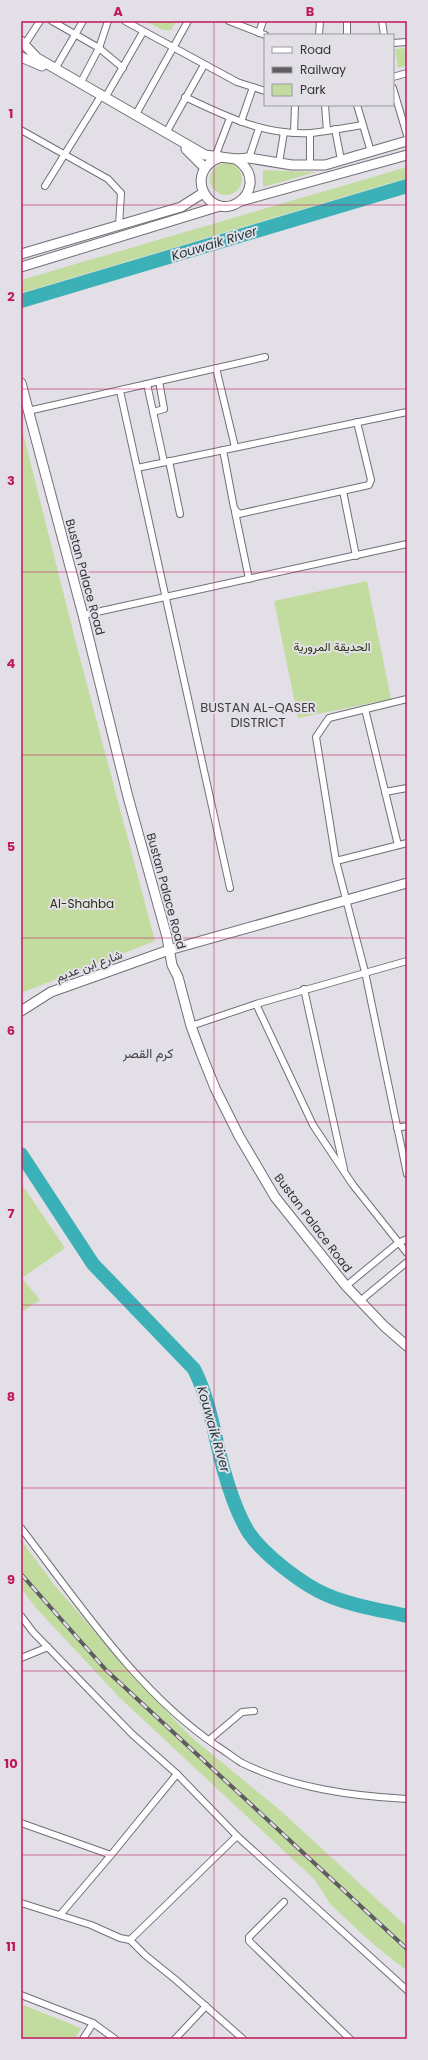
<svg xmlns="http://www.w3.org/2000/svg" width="428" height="2060" font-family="Poppins,Vazirmatn,sans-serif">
	<rect width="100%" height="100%" fill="#e2dfe7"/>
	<g fill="#c2dc9f">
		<polygon points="145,21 176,21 171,30 163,30"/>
		<polygon points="407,48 407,65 398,68 395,49"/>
		<circle cx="226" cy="179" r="16"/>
		<polygon points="407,167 407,178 21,293 21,280"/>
		<polygon points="263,170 316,172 263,187"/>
		<polygon points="21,425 76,643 155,941 21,993"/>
		<polygon points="367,581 391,699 298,718 274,601"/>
		<polygon points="21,1183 65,1248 22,1278 40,1300 21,1312"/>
		<polygon points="21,1540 53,1583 130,1673 191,1737 281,1811 407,1927 407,1971 372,1943 331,1905 315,1880 120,1698 36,1608 21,1588"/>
		<polygon points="23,2005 81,2028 75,2039 21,2039 21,2011"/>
	</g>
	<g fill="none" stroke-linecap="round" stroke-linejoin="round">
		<g stroke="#3bb0b7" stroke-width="14">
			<polyline points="21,301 407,186"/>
			<path d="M 21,1154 L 93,1264 L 194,1369 C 211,1403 214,1436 224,1471 C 230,1492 237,1514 249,1533 C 264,1555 303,1585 327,1595 C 352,1606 381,1610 407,1616"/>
		</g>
		<g stroke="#726f77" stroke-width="8">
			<g id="street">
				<polyline points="52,21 99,48 123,68"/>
				<polyline points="125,21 237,82 265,91"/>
				<polyline points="229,21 265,35"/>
				<polyline points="347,21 347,35"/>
				<polyline points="382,21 384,35"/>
				<polyline points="259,33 263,21"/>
				<polyline points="319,35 320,21"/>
				<polyline points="393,43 407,42"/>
				<polyline points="25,44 40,21"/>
				<polyline points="55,69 83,21"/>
				<polyline points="393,77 407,73"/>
				<polyline points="80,84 99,48 108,21"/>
				<polyline points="393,88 407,135"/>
				<path d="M 185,97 C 225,116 265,136 311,133 C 328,131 345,128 362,125"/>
				<polyline points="105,98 143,32"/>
				<polyline points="325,105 327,131"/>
				<polyline points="357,105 371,152"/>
				<polyline points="135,116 188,21"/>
				<polyline points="241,122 253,87"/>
				<polyline points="335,129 341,160"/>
				<polyline points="21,130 108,179 121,193 119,226"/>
				<polyline points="166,133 204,65"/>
				<polyline points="294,133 295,105"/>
				<polyline points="215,157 230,118"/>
				<polyline points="249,158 259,128"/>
				<polyline points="279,163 284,132"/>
				<polyline points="310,165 310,133"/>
				<polyline points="45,186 99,99"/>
				<polyline points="216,368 235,447"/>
				<polyline points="147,384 164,462"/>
				<polyline points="120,391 230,888"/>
				<polyline points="28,411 265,357"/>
				<polyline points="153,412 164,409 159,381"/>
				<polyline points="223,450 234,508 239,514 369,485 371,480 357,422"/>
				<polyline points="169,461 180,514"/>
				<polyline points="137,468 407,412"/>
				<polyline points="343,491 356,556"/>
				<polyline points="235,512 249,579"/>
				<polyline points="83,615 407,544"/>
				<polyline points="407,699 329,718 316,737 336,861 365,972 407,1174"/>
				<polyline points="365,709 398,845"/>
				<polyline points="385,792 407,788"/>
				<polyline points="336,861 407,843"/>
				<polyline points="304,989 344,1169"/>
				<polyline points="256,1004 313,1125 353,1185 407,1253"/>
				<polyline points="191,1026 256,1004 407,961"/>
				<polyline points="397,1128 407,1126"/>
				<polyline points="346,1286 398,1243 407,1239"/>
				<polyline points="360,1301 407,1262"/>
				<path d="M 21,1528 C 79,1603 137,1692 217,1746 C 225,1751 234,1758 242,1763 C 293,1788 351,1796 407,1799"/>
				<polyline points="21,1616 33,1632 132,1734 177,1774 237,1836 407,1990"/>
				<polyline points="21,1658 48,1647"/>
				<polyline points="209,1740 242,1712 254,1711"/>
				<polyline points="21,1823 111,1855 60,1915"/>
				<polyline points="111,1855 177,1774"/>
				<polyline points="284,1902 249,1937 249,1941 350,2039"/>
				<polyline points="21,1903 91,1925 120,1938 130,1940 145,1955 176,1980 243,2039"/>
				<polyline points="130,1940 237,1836"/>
				<polyline points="21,1995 93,2023 115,2039"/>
				<polyline points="83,2039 93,2023"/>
				<polyline points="175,2039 206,2006"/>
			</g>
		</g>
		<g stroke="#726f77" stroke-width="11">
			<g id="secondary">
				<polyline points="21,41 37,58 205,155 236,159 249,158 292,165 325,165 407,141"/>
				<polyline points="21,57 42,66"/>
				<polyline points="186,149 205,168"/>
				<path d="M 221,157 C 181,171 209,222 239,202 C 245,198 249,192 250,184 C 251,173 245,165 236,159"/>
				<polyline points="241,201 407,155"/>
				<polyline points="21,254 181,207 203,193"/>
				<polyline points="21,267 220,206"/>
				<polyline points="21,383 83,615 128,797 167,937 172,965 178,977 191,1026 201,1053 215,1088 239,1136 275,1197 346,1286 384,1326 407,1346"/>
				<polyline points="21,1011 51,992 169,950 407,883"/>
			</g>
		</g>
		<use href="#street" stroke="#fff" stroke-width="6"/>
		<use href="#secondary" stroke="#fff" stroke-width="9"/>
		<g stroke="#5e5c61" stroke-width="4">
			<polyline id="rail" points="21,1574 106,1670 407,1949"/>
		</g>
		<use href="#rail" stroke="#e2dfe7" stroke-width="2.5" stroke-dasharray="8" stroke-linecap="butt"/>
	</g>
	<path fill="none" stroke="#c2185b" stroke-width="1" stroke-opacity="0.55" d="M 214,21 L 214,2039M 21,205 L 407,205M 21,389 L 407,389M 21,572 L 407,572M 21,755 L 407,755M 21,938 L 407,938M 21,1122 L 407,1122M 21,1305 L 407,1305M 21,1488 L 407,1488M 21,1671 L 407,1671M 21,1855 L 407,1855"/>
	<g text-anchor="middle" stroke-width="4" stroke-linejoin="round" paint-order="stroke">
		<g font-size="12" fill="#353337" stroke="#e2dfe7">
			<text transform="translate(85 577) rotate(75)" y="4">Bustan Palace Road</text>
			<text transform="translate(166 891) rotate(75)" y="4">Bustan Palace Road</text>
			<text transform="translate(89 966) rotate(-20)" y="4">شارع ابن عديم</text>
			<text transform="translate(313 1223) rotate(53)" y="4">Bustan Palace Road</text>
		</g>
		<g font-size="12" fill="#293610" stroke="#e2dfe7">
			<text x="332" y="651">الحديقة المرورية</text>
			<text x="82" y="908">Al-Shahba</text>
		</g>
		<g font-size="13" font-style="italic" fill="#213a3c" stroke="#e2dfe7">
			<text transform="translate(214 243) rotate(-17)" y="5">Kouwaik River</text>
			<text transform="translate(214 1429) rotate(74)" y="5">Kouwaik River</text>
		</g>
		<g font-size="13" fill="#403d43" stroke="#e2dfe7">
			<text x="258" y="712">BUSTAN AL-QASER<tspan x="258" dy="15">DISTRICT</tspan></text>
			<text x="148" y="1058">كرم القصر</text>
		</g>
	</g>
	<rect width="428" height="2060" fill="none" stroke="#e2dfe7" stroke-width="44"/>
	<rect x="264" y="34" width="130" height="72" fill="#e2dfe7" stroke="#9d9aa1"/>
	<rect x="272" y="47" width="20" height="6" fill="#ffffff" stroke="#9d9aa1"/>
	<text x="300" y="54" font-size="12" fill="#353337">Road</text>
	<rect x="272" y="67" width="20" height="6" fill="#5e5c61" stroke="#9d9aa1"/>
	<text x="300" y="74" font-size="12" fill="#353337">Railway</text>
	<rect x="272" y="84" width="20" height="12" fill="#c2dc9f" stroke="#9d9aa1"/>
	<text x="300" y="94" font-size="12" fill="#353337">Park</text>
	<rect x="22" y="22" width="384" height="2016" fill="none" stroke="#c2185b" stroke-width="1.5"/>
	<g font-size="13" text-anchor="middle" font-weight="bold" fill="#c2185b">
		<text x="118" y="16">A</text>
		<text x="310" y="16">B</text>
		<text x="11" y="118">1</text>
		<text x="11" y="301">2</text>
		<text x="11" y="485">3</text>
		<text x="11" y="668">4</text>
		<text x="11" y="851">5</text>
		<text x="11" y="1035">6</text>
		<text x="11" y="1218">7</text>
		<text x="11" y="1401">8</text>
		<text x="11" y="1584">9</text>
		<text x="11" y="1768">10</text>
		<text x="11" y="1951">11</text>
	</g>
</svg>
